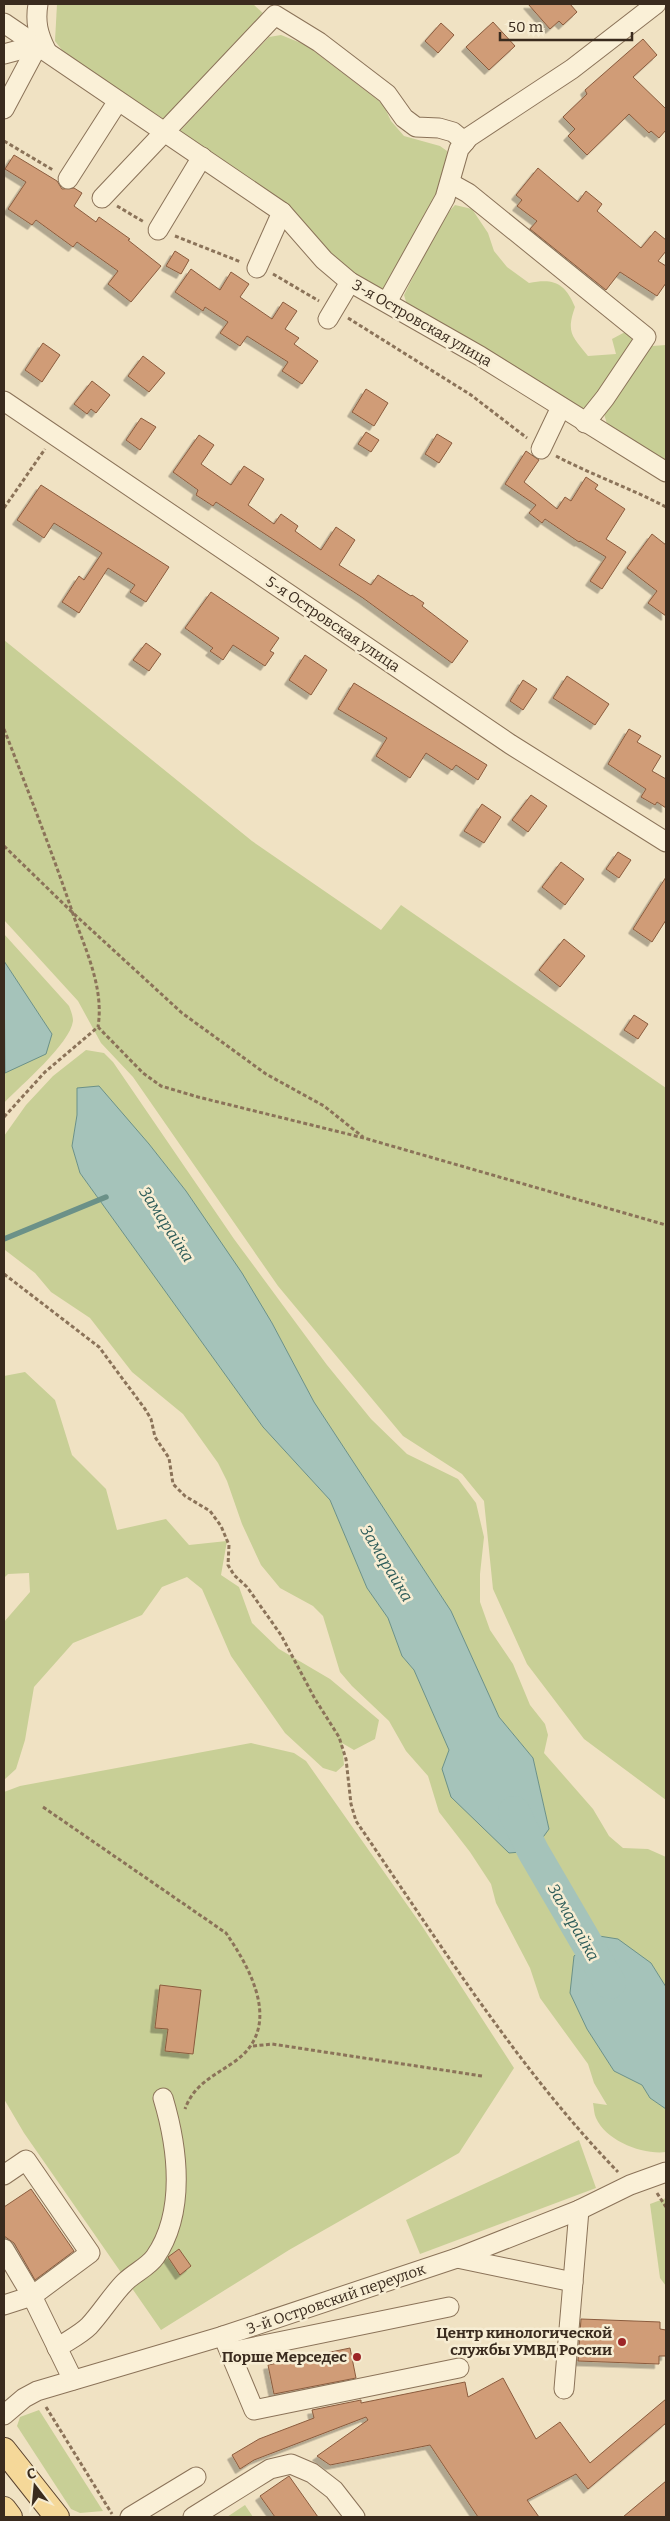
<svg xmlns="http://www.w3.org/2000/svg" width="670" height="2521" font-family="Bitter,serif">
	<defs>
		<filter id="shadow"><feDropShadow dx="-4.5" dy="4.5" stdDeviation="0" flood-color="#0004"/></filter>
	</defs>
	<rect width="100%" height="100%" fill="#f0e2c3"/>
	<g fill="#c8cf96" fill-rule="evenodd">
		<polygon points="57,4 253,4 265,15 167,121 69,59 55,41"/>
		<path d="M 281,35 L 306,45 L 383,104 L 391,121 L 404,136 L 440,146 L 447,151 C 445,201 409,247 385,289 L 367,284 L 180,131 L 269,37 Z"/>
		<path d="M 455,205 L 472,209 L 488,233 L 494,251 L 507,267 L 529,283 C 554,278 565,283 575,307 C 566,333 572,336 588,356 L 616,354 L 612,339 L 627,331 L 634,343 L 595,402 L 579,410 L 408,308 L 404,295 L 442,219 Z"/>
		<polygon points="666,345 666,462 608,427 604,414 643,353 652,346"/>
		<polygon points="4,640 252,841 381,930 401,905 666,1088 666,1800 584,1739 527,1664 493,1589 484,1501 462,1474 403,1436 278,1286 133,1077 101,1043 78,1001 4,920"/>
		<path d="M 4,934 L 69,1006 C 71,1011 73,1016 73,1021 C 70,1044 21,1085 4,1103 L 4,1072 L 6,1073 L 52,1034 L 4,961 Z"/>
		<path d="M 86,1050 L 104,1053 L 113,1062 L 234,1239 L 327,1365 L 371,1419 L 407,1454 L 458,1479 L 476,1503 L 484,1537 L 480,1574 L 480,1602 L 490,1630 L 513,1664 L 530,1705 L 545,1724 L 548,1735 L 544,1753 L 593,1809 L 609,1836 L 623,1848 L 648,1849 L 666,1857 L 666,1987 L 651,1963 L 570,1993 L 587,2029 L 614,2071 L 642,2085 L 650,2098 L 666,2109 L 666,2152 C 643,2155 606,2141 596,2118 C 594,2114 594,2108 593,2103 L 607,2105 L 594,2083 L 588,2064 L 540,1998 L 530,1968 L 496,1903 L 491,1884 L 470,1852 L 439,1812 L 428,1776 L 406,1751 L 389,1721 L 352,1686 L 340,1672 L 323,1616 L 313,1606 L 280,1588 L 261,1565 L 242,1524 L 227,1481 L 218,1463 L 183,1414 L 132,1372 L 90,1318 L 51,1292 L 35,1273 L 5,1250 L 4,1136 L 26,1105 L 53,1076 ZM 77,1088 L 149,1144 L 186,1191 L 272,1323 L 314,1402 L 451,1611 L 499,1717 L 533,1758 L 549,1829 L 442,1769 L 449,1750 L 414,1670 L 402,1656 L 388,1618 L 367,1588 L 330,1500 L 263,1427 L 80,1173 L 72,1146 L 77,1115 Z"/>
		<polygon points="25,1372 55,1400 72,1455 106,1489 117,1530 166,1519 189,1545 227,1541 221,1575 239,1587 252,1623 279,1649 330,1679 379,1720 375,1739 354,1750 342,1743 344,1765 336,1772 323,1768 285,1733 231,1656 202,1589 187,1577 162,1587 142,1615 73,1643 34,1687 25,1740 16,1769 4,1780 4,1622 30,1592 29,1573 8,1574 4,1578 4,1376"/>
		<polygon points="251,1743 294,1753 306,1761 422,1926 514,2068 459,2153 289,2250 161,2330 24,2133 4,2099 4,1792 20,1786"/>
		<polygon points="579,2140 596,2188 420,2254 406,2220"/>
		<polygon points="666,2198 666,2286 660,2278 650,2204"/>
		<polygon points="39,2410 103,2511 80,2513 71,2509 17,2426 20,2417"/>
		<polygon points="245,2505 253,2517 227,2517"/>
	</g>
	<g fill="#a5c3ba" stroke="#6b9188">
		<polygon points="4,961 52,1034 46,1054 5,1073"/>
		<polygon points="99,1086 149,1144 186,1191 242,1273 272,1323 314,1402 451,1611 499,1717 533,1758 549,1829 533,1851 509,1853 451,1797 442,1769 449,1750 414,1670 402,1656 388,1618 367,1588 330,1500 263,1427 80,1173 72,1146 77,1115 77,1088"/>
		<polygon points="599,1936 618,1939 651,1963 666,1987 666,2109 650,2098 642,2085 614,2071 587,2029 570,1993 574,1956"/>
	</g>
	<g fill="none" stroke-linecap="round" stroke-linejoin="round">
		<polyline stroke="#6b9188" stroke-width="5.5" points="4,1239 106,1197"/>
		<polyline stroke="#a5c3ba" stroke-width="32" points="514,1812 533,1851 610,1983"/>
	</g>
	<g fill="#d09c77" stroke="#8b5c3e" filter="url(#shadow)">
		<polygon points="528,4 570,4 577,12 563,25 559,21 550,29"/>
		<polygon points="493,22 515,46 489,70 466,47"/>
		<polygon points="441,23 454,35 438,53 425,41"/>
		<polygon points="643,39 657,55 633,77 666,109 666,130 659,138 651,131 649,133 629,114 587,155 568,136 575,129 563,117 587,94 585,90"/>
		<polygon points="14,155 57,181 62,189 74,188 82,193 74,206 96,222 99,217 130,239 128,240 161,266 131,302 108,284 118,271 77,242 73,247 36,220 32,225 8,209 26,182 5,169"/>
		<polygon points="538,168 578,202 586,191 602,204 597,211 641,248 655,231 666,240 666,251 658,261 666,266 666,283 657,296 620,272 606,290 530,229 537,221 517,206 522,200 516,195"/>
		<polygon points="175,251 189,260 181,274 166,266"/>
		<polygon points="191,269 220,290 231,272 249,284 240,297 272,319 283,302 297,311 285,329 299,338 294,344 318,361 302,384 282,371 288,362 247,336 240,346 220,333 228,322 205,307 203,311 175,292"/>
		<polygon points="43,343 60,355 42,382 25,370"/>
		<polygon points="143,356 165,373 149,392 128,376"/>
		<polygon points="92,381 110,395 96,413 91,409 87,414 74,404"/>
		<polygon points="366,389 388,403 374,426 352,412"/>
		<polygon points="141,418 156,427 140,450 126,440"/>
		<polygon points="366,432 379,440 371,452 358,444"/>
		<polygon points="437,434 452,443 439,463 425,454"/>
		<polygon points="199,435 214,445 201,464 231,485 244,466 264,479 248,505 274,524 281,514 298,526 295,531 321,550 336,527 355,540 339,565 371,585 378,575 411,596 412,595 424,603 422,606 468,641 452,663 363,598 216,502 213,506 196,495 198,490 173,472"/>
		<polygon points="526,451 539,460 524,482 557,509 565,497 571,501 586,477 598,485 595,489 625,509 606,539 626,552 602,589 590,581 606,557 580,541 579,542 545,519 542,523 529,513 536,505 505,484"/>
		<polygon points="41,485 169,567 146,602 130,592 135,585 108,568 79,613 62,602 79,576 84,580 102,553 54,523 44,538 17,520"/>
		<polygon points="652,534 666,545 666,616 648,603 657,591 627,568"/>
		<polygon points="211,592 279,638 270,651 274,653 265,666 233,645 223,660 210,651 213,648 185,628"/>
		<polygon points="146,643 161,654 149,671 133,660"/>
		<polygon points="305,655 327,670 311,695 289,680"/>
		<polygon points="567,676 609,704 595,725 553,698"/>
		<polygon points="523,680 537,689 523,710 510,701"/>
		<polygon points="354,683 487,765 478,780 456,765 452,770 426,753 410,778 376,756 387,738 338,709"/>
		<polygon points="629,729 641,736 637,742 661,756 652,771 666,779 666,808 657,802 655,805 641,797 646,789 608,764"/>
		<polygon points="531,795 547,806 528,832 512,820"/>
		<polygon points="482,804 501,817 484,843 464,831"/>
		<polygon points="618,852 631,860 619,878 606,869"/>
		<polygon points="561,862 584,879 565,905 542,887"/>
		<polygon points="666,877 666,920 652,942 633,929"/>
		<polygon points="564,939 585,956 560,987 539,970"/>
		<polygon points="634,1015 648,1024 638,1039 624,1030"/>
		<polygon points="160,1985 201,1990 193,2054 165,2051 168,2029 155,2028"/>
		<polygon points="31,2189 74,2251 35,2280 14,2243 4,2236 4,2207"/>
		<polygon points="179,2249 191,2266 180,2275 168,2257"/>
		<polygon points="581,2319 660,2322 660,2329 666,2330 666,2356 659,2356 659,2364 578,2361"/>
		<polygon points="350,2348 356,2378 274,2394 268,2365"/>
		<polygon points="503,2378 536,2439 560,2422 590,2463 666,2399 666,2423 588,2489 576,2474 527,2500 539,2517 478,2517 430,2445 330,2465 317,2456 368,2420 366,2417 254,2460 240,2469 232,2455 259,2439 314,2418 312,2410 361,2400 361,2403 465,2382 468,2397"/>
		<polygon points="289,2476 318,2517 275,2517 260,2496"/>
		<polygon points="666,2481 666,2517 623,2517"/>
	</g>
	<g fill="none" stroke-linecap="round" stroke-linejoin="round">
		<g stroke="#8b7359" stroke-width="21">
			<g id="minor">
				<path d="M 38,4 C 35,22 38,34 46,50"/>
				<polyline points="4,23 282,212 324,260 350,282 480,356 666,472"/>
				<polyline points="4,54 38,45"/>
				<polyline points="4,109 38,45"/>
				<polyline points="68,179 118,101"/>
				<polyline points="450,183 468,193 646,337 605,398 585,423"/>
				<polyline points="102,198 275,15 319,42 387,94 404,118 416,127 439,128 453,132 465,142"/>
				<polyline points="158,230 202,157"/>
				<polyline points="257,268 282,212"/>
				<polyline points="387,302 445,198 459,149 469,137 572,69 656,4"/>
				<polyline points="328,319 350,282"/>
				<polyline points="4,401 510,744 666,842"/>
				<polyline points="541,449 561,407"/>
				<polyline points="4,2175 26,2160 90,2253 32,2296 4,2305"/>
				<polyline points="4,2249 32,2296 73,2380"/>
				<polyline points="457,2258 573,2282"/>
				<polyline points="223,2336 254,2410 459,2368"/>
				<path d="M 57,2348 C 67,2341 80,2335 89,2326 C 102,2312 112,2295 125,2282 C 134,2273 148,2267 155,2257 C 186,2212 178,2148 163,2098"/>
				<polyline points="230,2352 449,2307"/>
				<polyline points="564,2389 579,2210"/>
				<polyline points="4,2415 24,2398 37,2391 223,2336 457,2258 579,2210 630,2185 666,2172"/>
				<polyline points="130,2517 196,2477"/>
				<polyline points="193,2517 270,2469 291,2464 312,2473 334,2490 355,2517"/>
			</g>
		</g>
		<g stroke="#59412d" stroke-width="26">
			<g id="major">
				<polyline points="4,2450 57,2517"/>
				<polyline points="4,2509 10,2517"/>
			</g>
		</g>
		<g stroke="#8b7359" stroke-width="3" stroke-dasharray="4 2.5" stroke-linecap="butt">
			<polyline points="4,141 53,170"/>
			<polyline points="117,206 144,222"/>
			<polyline points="175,236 241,262"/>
			<polyline points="273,274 319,301"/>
			<polyline points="348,318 471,395 527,438"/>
			<path d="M 556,456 C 592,475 630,488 666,507"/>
			<polyline points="4,508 45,449"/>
			<path d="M 4,729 C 28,791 53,854 74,917 C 87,953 104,989 98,1027"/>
			<polyline points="4,846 73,913 182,1013 266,1074 324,1106 363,1137"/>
			<polyline points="4,1117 45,1072 98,1027 143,1073 161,1086 198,1097 364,1138 666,1225"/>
			<path d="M 4,1274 L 99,1347 L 145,1409 L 151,1419 L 155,1437 L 169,1458 L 173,1484 L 185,1496 L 210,1511 L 221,1526 L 229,1545 L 228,1565 L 234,1575 L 247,1587 L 281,1635 L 315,1699 L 339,1737 L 346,1759 L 351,1804 L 356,1821 C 437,1939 518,2069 618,2172"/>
			<path d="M 43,1807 L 226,1933 C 252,1971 283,2028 234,2062 C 214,2076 194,2084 185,2109"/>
			<polyline points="253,2046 272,2044 482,2076"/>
			<polyline points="657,2193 666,2207"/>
			<polyline points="46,2407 112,2514"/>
		</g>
		<use href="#minor" stroke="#faf0d7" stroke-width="19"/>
		<use href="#major" stroke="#f5d899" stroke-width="24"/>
	</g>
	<g fill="#9d2627" stroke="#f7edd3" stroke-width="2">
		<circle cx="622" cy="2342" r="5"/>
		<circle cx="357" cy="2357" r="5"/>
	</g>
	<g text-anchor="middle" stroke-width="5" stroke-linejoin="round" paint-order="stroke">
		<g font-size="15" fill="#3a2b1e" stroke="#f7edd3">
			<text transform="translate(422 323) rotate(30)" y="5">3-я Островская улица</text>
			<text transform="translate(333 624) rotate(34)" y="5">5-я Островская улица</text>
			<text transform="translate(336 2299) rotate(-19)" y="5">3-й Островский переулок</text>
		</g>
		<g font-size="15" font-weight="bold" fill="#3a2b1e" stroke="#f7edd3" text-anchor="end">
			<text x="612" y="2338">Центр кинологической<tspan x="612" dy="17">службы УМВД России</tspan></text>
			<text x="347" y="2362">Порше Мерседес</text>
		</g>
		<g font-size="16" font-style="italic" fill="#2c5b58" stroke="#f7edd3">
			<text transform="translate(167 1224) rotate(57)" y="6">Замарайка</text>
			<text transform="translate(387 1563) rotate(59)" y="6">Замарайка</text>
			<text transform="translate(574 1922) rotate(60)" y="6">Замарайка</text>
		</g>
	</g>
	<rect width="670" height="2521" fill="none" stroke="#3a2b1e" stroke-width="10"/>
	<g transform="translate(35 2486) rotate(344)" stroke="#f7edd3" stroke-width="4" paint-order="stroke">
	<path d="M0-4L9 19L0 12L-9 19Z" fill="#3a2b1e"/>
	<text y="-8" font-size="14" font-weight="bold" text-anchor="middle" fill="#3a2b1e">С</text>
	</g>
	<path d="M500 32v8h132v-8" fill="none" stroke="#3a2b1e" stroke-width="2.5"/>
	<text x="508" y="32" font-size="15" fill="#3a2b1e" stroke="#f7edd3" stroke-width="4" paint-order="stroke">50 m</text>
</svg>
